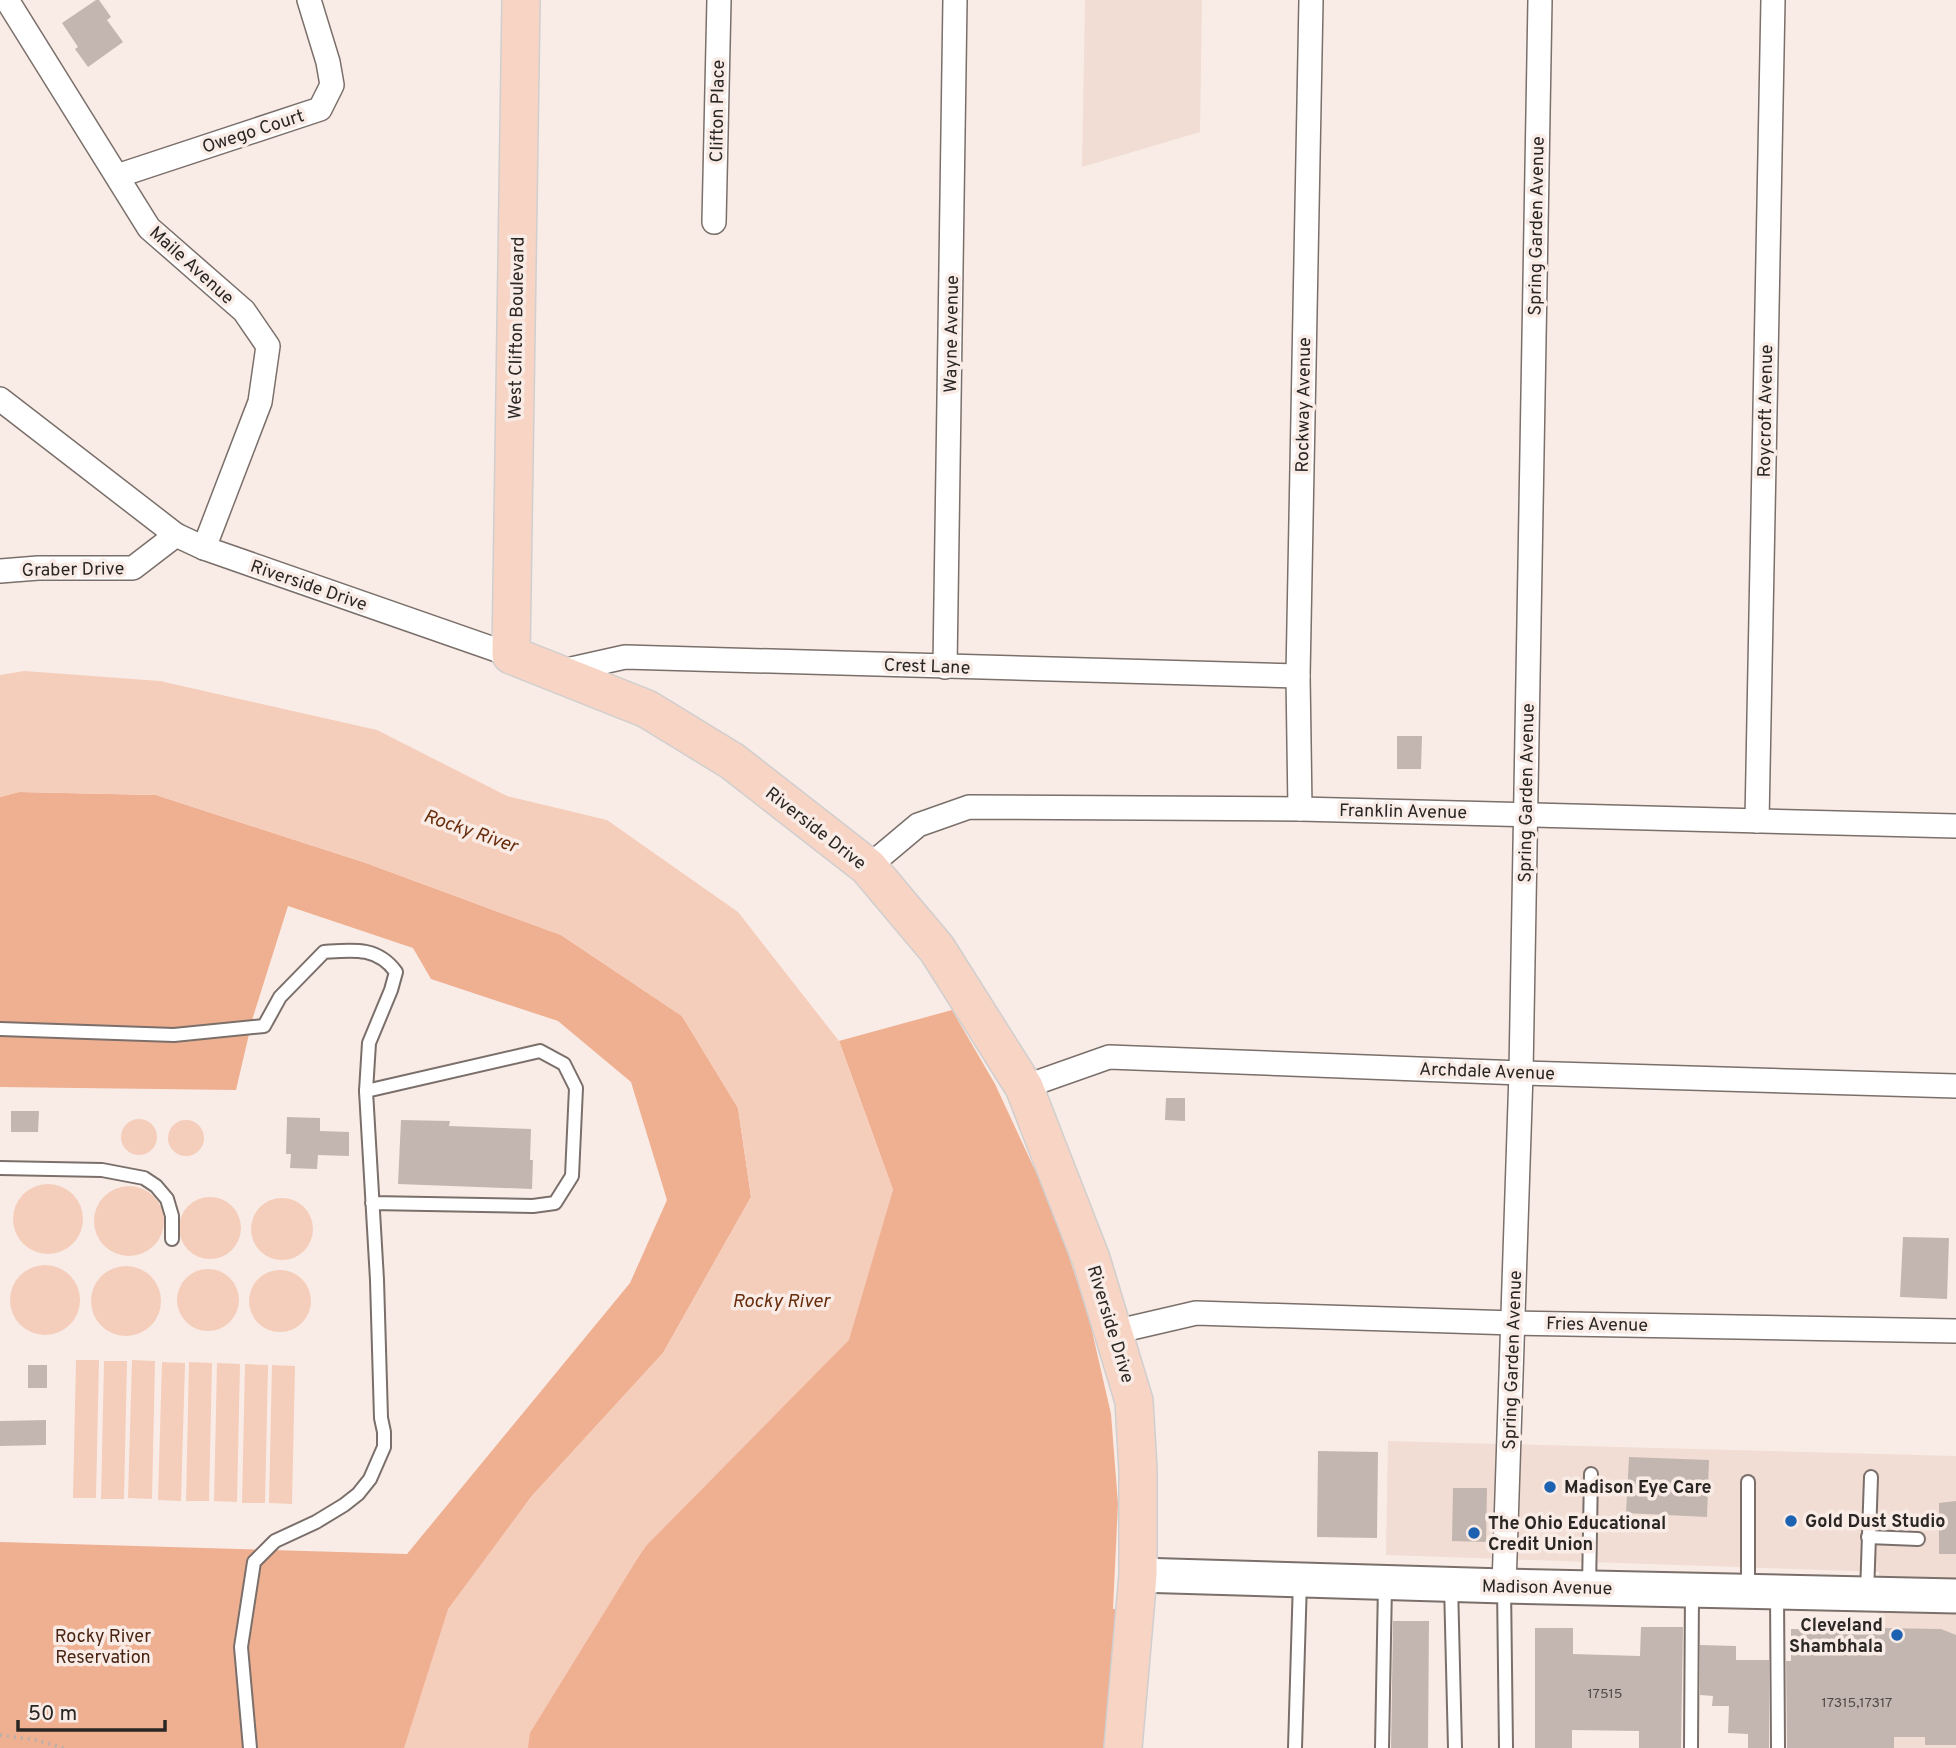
<svg xmlns="http://www.w3.org/2000/svg" width="1956" height="1748" font-family="Overpass,sans-serif">
	<rect width="100%" height="100%" fill="#f9ece6"/>
	<g fill="#f1ddd3">
		<polygon points="1085,0 1202,0 1200,132 1082,167"/>
		<polygon points="1388,1441 1956,1456 1956,1748 1876,1748 1879,1572 1386,1555"/>
	</g>
	<polygon fill="#efaf91" points="19,792 156,795 366,863 561,935 682,1016 738,1108 751,1197 663,1353 531,1497 489,1555 636,1560 893,1190 839,1041 952,1010 995,1084 1054,1211 1089,1318 1111,1414 1118,1504 1113,1609 1133,1609 1122,1748 0,1748 0,1542 407,1554 630,1283 667,1200 631,1082 558,1021 431,979 413,948 288,906 253,1017 236,1090 0,1087 0,797"/>
	<g fill="#f5cdbb">
		<polygon points="24,671 160,681 377,730 507,796 607,820 738,912 839,1041 893,1190 849,1340 644,1548 530,1733 528,1748 404,1748 448,1609 531,1497 663,1353 751,1197 738,1108 682,1016 561,935 366,863 156,795 19,792 0,797 0,675"/>
		<circle cx="139" cy="1137" r="18"/>
		<circle cx="186" cy="1138" r="18"/>
		<circle cx="48" cy="1219" r="35"/>
		<circle cx="129" cy="1221" r="35"/>
		<circle cx="210" cy="1228" r="31"/>
		<circle cx="282" cy="1229" r="31"/>
		<circle cx="45" cy="1300" r="35"/>
		<circle cx="126" cy="1301" r="35"/>
		<circle cx="208" cy="1300" r="31"/>
		<circle cx="280" cy="1301" r="31"/>
		<polygon points="76,1360 99,1360 96,1498 73,1498"/>
		<polygon points="132,1360 155,1361 152,1499 128,1498"/>
		<polygon points="104,1361 127,1361 124,1499 101,1499"/>
		<polygon points="162,1362 185,1363 181,1501 158,1500"/>
		<polygon points="189,1362 212,1363 209,1501 186,1501"/>
		<polygon points="217,1363 240,1364 237,1502 214,1501"/>
		<polygon points="245,1364 268,1365 265,1503 242,1503"/>
		<polygon points="272,1365 295,1366 292,1504 269,1503"/>
	</g>
	<g fill="#c3b6b1">
		<polygon points="96,0 99,0 111,17 107,20 123,42 88,67 75,49 78,47 62,23"/>
		<polygon points="1397,736 1422,736 1421,769 1397,769"/>
		<polygon points="1166,1098 1185,1098 1185,1121 1165,1120"/>
		<polygon points="11,1111 39,1111 38,1132 11,1132"/>
		<polygon points="287,1117 320,1118 320,1131 349,1132 349,1156 318,1155 317,1169 290,1168 291,1154 286,1154"/>
		<polygon points="401,1120 450,1121 449,1126 531,1129 530,1160 533,1160 532,1189 398,1184"/>
		<polygon points="1903,1237 1949,1238 1947,1299 1900,1297"/>
		<rect x="28" y="1365" width="19" height="23"/>
		<polygon points="46,1420 46,1445 0,1446 0,1421"/>
		<polygon points="1318,1451 1378,1452 1377,1538 1317,1537"/>
		<polygon points="1629,1457 1709,1460 1707,1517 1626,1513"/>
		<polygon points="1453,1488 1487,1488 1486,1542 1452,1541"/>
		<polygon points="1956,1501 1956,1554 1939,1554 1939,1503"/>
		<polygon points="1393,1621 1429,1621 1428,1748 1391,1748"/>
		<polygon points="1641,1627 1683,1627 1681,1748 1639,1748 1639,1731 1572,1730 1572,1748 1535,1748 1535,1628 1573,1628 1573,1654 1640,1656"/>
		<polygon points="1879,1628 1941,1629 1956,1635 1956,1745 1925,1745 1925,1737 1894,1737 1894,1748 1787,1748 1786,1661 1791,1661 1791,1629 1879,1630"/>
		<polygon points="1700,1645 1736,1646 1736,1660 1769,1660 1769,1748 1748,1748 1748,1734 1728,1733 1729,1706 1712,1706 1713,1696 1700,1695"/>
	</g>
	<g fill="none" stroke-linecap="round" stroke-linejoin="round">
		<g stroke="#7a6f6a" stroke-width="16">
			<g id="service">
				<path d="M 0,1029 L 174,1035 L 264,1026 L 280,997 L 324,952 C 352,950 377,946 396,972 L 391,990 L 369,1043 L 366,1091"/>
				<polyline points="0,1168 102,1170 144,1178 156,1186 167,1199 172,1216 172,1239"/>
				<polyline points="1748,1482 1748,1591"/>
				<polyline points="1868,1537 1918,1539"/>
				<polyline points="1451,1584 1455,1748"/>
				<polyline points="1504,1586 1506,1748"/>
				<polyline points="1589,1588 1591,1474"/>
				<polyline points="1777,1593 1778,1748"/>
				<polyline points="1867,1594 1871,1477"/>
				<polyline points="250,1748 241,1647 254,1562 275,1541 316,1522 344,1505 358,1494 370,1479 384,1447 384,1432 381,1418 377,1280 366,1091 540,1051 564,1064 576,1088 572,1176 555,1203 533,1206 372,1203"/>
				<polyline points="1295,1748 1300,1580"/>
				<polyline points="1382,1748 1385,1584"/>
				<polyline points="1691,1748 1692,1591"/>
			</g>
		</g>
		<g stroke="#7a6f6a" stroke-width="26">
			<g id="minor">
				<polyline points="7,0 149,228 244,311 268,346 260,402 204,548"/>
				<polyline points="117,176 320,109 332,85 328,62 309,0"/>
				<polyline points="714,222 719,0"/>
				<polyline points="0,399 176,535 204,548 511,655"/>
				<polyline points="0,571 38,568 133,568 176,535"/>
				<polyline points="945,667 955,0"/>
				<polyline points="558,672 625,657 1298,676"/>
				<polyline points="1300,809 1298,676 1311,0"/>
				<polyline points="1757,821 1773,0"/>
				<polyline points="868,867 918,825 969,807 1300,809 1956,826"/>
				<polyline points="1024,1087 1109,1057 1521,1073 1956,1086"/>
				<polyline points="1114,1332 1196,1313 1514,1323 1956,1331"/>
				<polyline points="1504,1586 1521,1073 1540,0"/>
			</g>
		</g>
		<g stroke="#7a6f6a" stroke-width="37">
			<polyline id="secondary" points="1138,1575 1504,1586 1956,1596"/>
		</g>
		<g stroke="#d0cfcf" stroke-width="40">
			<polyline id="primary" points="521,0 511,655 647,709 732,761 868,867 937,949 1024,1087 1091,1259 1134,1401 1138,1470 1138,1575 1123,1748"/>
		</g>
		<polyline stroke="#b9afaa" stroke-width="3.5" stroke-dasharray="2 5" stroke-linecap="butt" points="0,1735 36,1740 64,1748"/>
		<use href="#service" stroke="#fff" stroke-width="12"/>
		<use href="#minor" stroke="#fff" stroke-width="23"/>
		<use href="#secondary" stroke="#fff" stroke-width="33"/>
		<use href="#primary" stroke="#f7d4c4" stroke-width="37"/>
	</g>
	<g fill="#1d61b1" stroke="#f9ece6" stroke-width="2.5">
		<circle cx="1550" cy="1487" r="7"/>
		<circle cx="1791" cy="1521" r="7"/>
		<circle cx="1474" cy="1533" r="7"/>
		<circle cx="1897" cy="1635" r="7"/>
	</g>
	<g text-anchor="middle" stroke-width="7" stroke-linejoin="round" paint-order="stroke">
		<g font-size="14" fill="#504a46">
			<text x="1605" y="1698">17515</text>
			<text x="1857" y="1707">17315,17317</text>
		</g>
		<g font-size="18" fill="#2a2623" stroke="#f9ece6">
			<text transform="translate(717 111) rotate(-89)" y="6">Clifton Place</text>
			<text transform="translate(253 131) rotate(-18)" y="6">Owego Court</text>
			<text transform="translate(1536 226) rotate(-89)" y="6">Spring Garden Avenue</text>
			<text transform="translate(192 265) rotate(42)" y="6">Maile Avenue</text>
			<text transform="translate(516 328) rotate(-89)" y="6">West Clifton Boulevard</text>
			<text transform="translate(951 334) rotate(-89)" y="6">Wayne Avenue</text>
			<text transform="translate(1303 405) rotate(-89)" y="6">Rockway Avenue</text>
			<text transform="translate(1765 411) rotate(-89)" y="6">Roycroft Avenue</text>
			<text transform="translate(73 569) rotate(-1)" y="6">Graber Drive</text>
			<text transform="translate(309 585) rotate(19)" y="6">Riverside Drive</text>
			<text transform="translate(927 666) rotate(2)" y="6">Crest Lane</text>
			<text transform="translate(1526 793) rotate(-89)" y="6">Spring Garden Avenue</text>
			<text transform="translate(1403 811) rotate(1)" y="6">Franklin Avenue</text>
			<text transform="translate(816 828) rotate(38)" y="6">Riverside Drive</text>
			<text transform="translate(1487 1071) rotate(2)" y="6">Archdale Avenue</text>
			<text transform="translate(1111 1324) rotate(73)" y="6">Riverside Drive</text>
			<text transform="translate(1597 1324) rotate(1)" y="6">Fries Avenue</text>
			<text transform="translate(1512 1360) rotate(-88)" y="6">Spring Garden Avenue</text>
			<text transform="translate(1547 1587) rotate(1)" y="6">Madison Avenue</text>
		</g>
		<g font-size="18" font-weight="bold" fill="#2a2623" stroke="#f9ece6" text-anchor="start">
			<text x="1564" y="1493">Madison Eye Care</text>
			<text x="1805" y="1527">Gold Dust Studio</text>
			<text x="1488" y="1529">The Ohio Educational<tspan x="1488" dy="21">Credit Union</tspan></text>
			<text x="1883" y="1631" text-anchor="end">Cleveland<tspan x="1883" dy="21">Shambhala</tspan></text>
		</g>
		<g font-size="18" fill="#4a2412" stroke="#f9ece6">
			<text x="103" y="1642">Rocky River<tspan x="103" dy="21">Reservation</tspan></text>
		</g>
		<g font-size="19" font-style="italic" fill="#682d0c" stroke="#f9ece6">
			<text transform="translate(471 830) rotate(19)" y="7">Rocky River</text>
			<text x="781" y="1307">Rocky River</text>
		</g>
	</g>
	<path d="M18 1720v10h147v-10" fill="none" stroke="#2a2623" stroke-width="3.5"/>
	<text x="28" y="1720" font-size="21" fill="#2a2623" stroke="#f9ece6" stroke-width="5" paint-order="stroke">50 m</text>
</svg>
